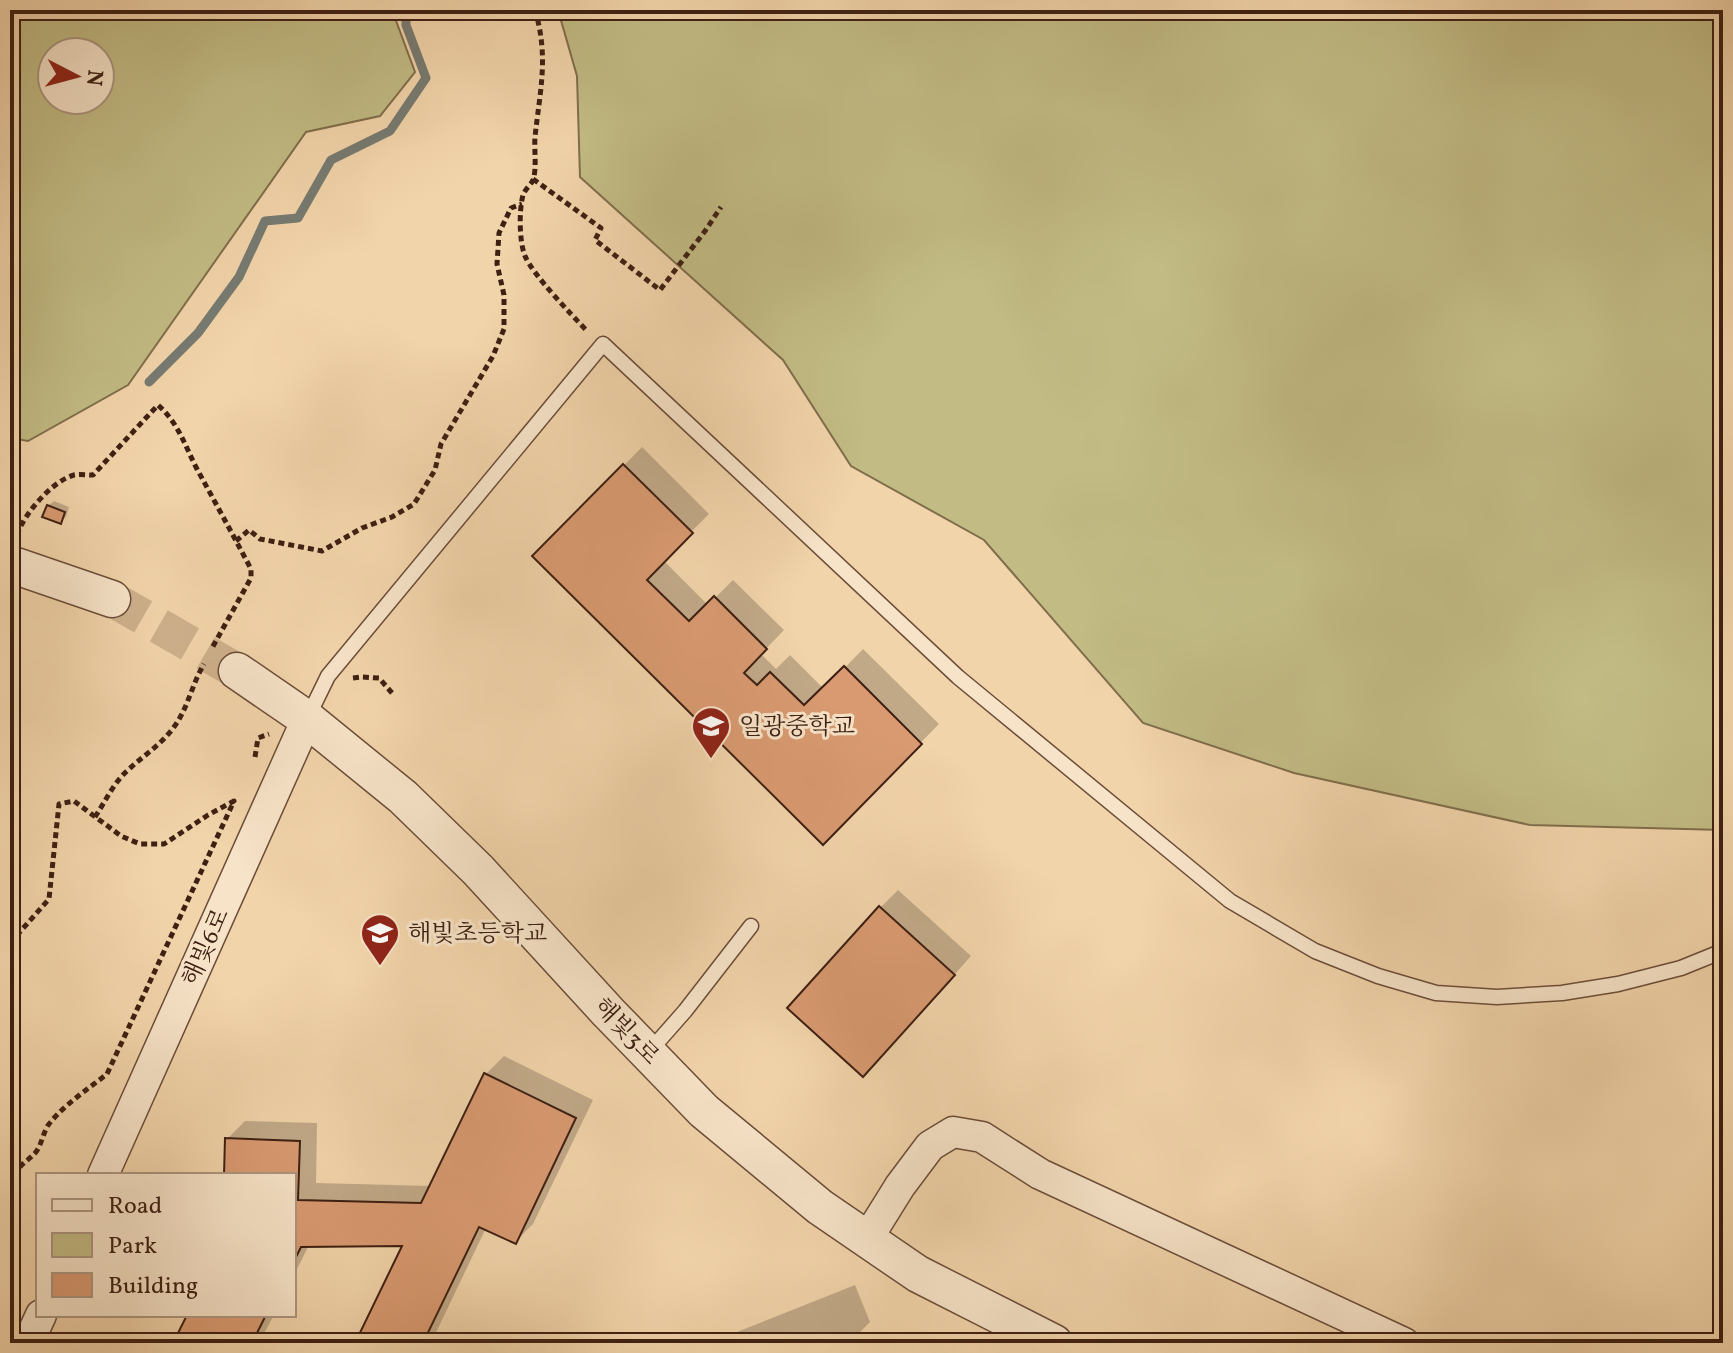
<svg xmlns="http://www.w3.org/2000/svg" width="1733" height="1353" font-family="Vollkorn,'Noto Serif KR',serif">
	<rect width="100%" height="100%" fill="#f2d4aa"/>
	<filter id="stains"><feTurbulence type="fractalNoise" baseFrequency=".0025" numOctaves="4"/><feColorMatrix values="0 0 0 0 .2 0 0 0 0 .09 0 0 0 0 .02 0 0 0 .5 -.17"/></filter>
	<radialGradient id="worn" r=".72"><stop offset=".6" stop-color="#630" stop-opacity="0"/><stop offset="1" stop-color="#630" stop-opacity=".3"/></radialGradient>
	<g fill="#c2bb84" stroke="#806e4c" stroke-width="2" fill-rule="evenodd">
		<path d="M 10,10 L 392,10 L 415,72 L 380,116 L 306,132 L 128,385 L 28,441 L 10,438 ZM 52,52 L 100,52 L 100,100 L 52,100 Z"/>
		<polygon points="558,10 1723,10 1723,830 1530,825 1294,773 1143,723 984,540 851,466 783,360 580,177 577,76"/>
	</g>
	<g fill="#0003">
		<polygon points="642,447 709,514 663,560 708,605 733,580 784,630 761,654 776,669 790,655 824,689 863,649 939,724 823,842 535,556"/>
		<polygon points="54,501 69,507 66,517 60,522 48,506"/>
		<polygon points="898,890 971,956 881,1057 880,908"/>
		<polygon points="504,1056 593,1100 533,1224 515,1242 486,1228 431,1343 358,1343 405,1244 309,1245 294,1275 294,1175 226,1175 227,1139 245,1121 317,1123 316,1183 432,1186 486,1074"/>
		<polygon points="855,1285 870,1322 849,1343 709,1343"/>
		<polygon points="189,1315 274,1315 259,1343 175,1343"/>
	</g>
	<g fill="none" stroke-linecap="round" stroke-linejoin="round">
		<polyline stroke="#777b72" stroke-width="9" points="149,382 198,333 239,277 265,221 298,218 331,160 390,131 426,78 406,25 406,10"/>
	</g>
	<g fill="#d99a71" stroke="#3e2013" stroke-width="2">
		<polygon points="623,464 693,533 647,580 689,621 714,596 767,649 744,673 757,685 770,672 804,705 844,666 922,744 823,845 532,556"/>
		<polygon points="47,505 65,512 61,524 42,517"/>
		<polygon points="879,906 955,975 863,1077 787,1008"/>
		<polygon points="484,1073 576,1118 516,1244 479,1227 423,1343 355,1343 402,1246 301,1247 294,1261 294,1175 224,1175 225,1138 300,1141 298,1200 421,1203"/>
		<polygon points="187,1315 266,1315 252,1343 173,1343"/>
	</g>
	<g fill="none" stroke-linecap="round" stroke-linejoin="round">
		<polyline stroke="#ceb08c" stroke-width="36" stroke-dasharray="36 18" stroke-linecap="butt" points="112,599 237,671"/>
		<g stroke="#6b4d39" stroke-width="17">
			<g id="service">
				<polyline points="307,719 328,676 603,344 958,677 1230,901 1315,951 1378,976 1436,993 1497,997 1562,993 1618,984 1681,968 1723,951"/>
				<polyline points="648,1053 685,1011 751,926"/>
			</g>
		</g>
		<g stroke="#6b4d39" stroke-width="33">
			<g id="minor">
				<polyline points="103,1175 307,719"/>
				<polyline points="867,1239 900,1186 930,1146 953,1132 982,1137 1040,1174 1404,1343"/>
				<polyline points="28,1343 41,1315"/>
			</g>
		</g>
		<g stroke="#6b4d39" stroke-width="39">
			<g id="tertiary">
				<polyline points="10,564 112,599"/>
				<polyline points="237,671 307,719 403,797 478,870 608,1012 704,1111 820,1207 918,1274 1054,1343"/>
			</g>
		</g>
		<g stroke="#3e2013" stroke-width="5" stroke-dasharray="6 4" stroke-linecap="butt">
			<path d="M 535,10 C 549,57 540,90 535,137 C 534,149 537,169 533,180 C 531,185 525,189 523,195 C 519,210 519,241 525,256 C 533,275 571,314 587,331"/>
			<polyline points="533,179 601,228 595,240 660,290 705,231 721,207"/>
			<path d="M 17,535 C 24,514 52,481 74,475 C 79,474 87,475 93,475 L 158,405 C 179,424 184,444 197,469 C 215,502 233,535 251,569 L 251,578 L 212,648"/>
			<polyline points="236,541 249,530 260,539 322,551 362,528 392,517 414,504 435,470 441,444 493,356 504,329 504,295 497,264 499,233 511,208 522,204"/>
			<polyline points="353,678 361,677 379,678 392,693"/>
			<polyline points="255,757 258,738 269,734"/>
			<path d="M 95,817 C 105,802 114,782 128,770 C 144,755 161,745 174,727 C 188,708 192,684 204,664"/>
			<path d="M 10,943 L 49,899 L 59,804 L 74,801 L 121,836 L 140,844 L 164,844 L 208,815 L 234,801 L 107,1074 C 88,1089 65,1104 49,1124 C 43,1132 42,1144 36,1152 C 25,1164 19,1163 12,1181 C 6,1196 17,1214 10,1231"/>
		</g>
		<use href="#service" stroke="#f7e3c8" stroke-width="14"/>
		<use href="#minor" stroke="#f7e3c8" stroke-width="30"/>
		<use href="#tertiary" stroke="#f7e3c8" stroke-width="36"/>
	</g>
	<defs>
		<g id="school-pin" transform="scale(2)"><path d="M0 17L-7.5 6A9.5 9.5 0 1 1 7.5 6Z" fill="#8f2418" stroke="#f7e3c8"/><path d="M0-5L7-2L0 1L-7-2ZM-4 1L0 2.5L4 1V4Q0 6-4 4Z" fill="#fff"/></g>
	</defs>
	<g fill-rule="evenodd">
		<use href="#school-pin" x="711" y="726"/>
		<use href="#school-pin" x="380" y="933"/>
	</g>
	<g text-anchor="middle" stroke-width="6" stroke-linejoin="round" paint-order="stroke">
		<g font-size="24" fill="#3e2013" stroke="#f7e3c8" text-anchor="start">
			<text x="739" y="734">일광중학교</text>
			<text x="408" y="941">해빛초등학교</text>
		</g>
		<g font-size="24" fill="#3e2013" stroke="#f7e3c8">
			<text transform="translate(205 947) rotate(-66)" y="8">해빛6로</text>
			<text transform="translate(627 1031) rotate(46)" y="8">해빛3로</text>
		</g>
	</g>
	<rect width="1733" height="1353" fill="none" stroke="#f2d4aa" stroke-width="40"/>
	<rect x="12" y="12" width="1709" height="1329" fill="none" stroke="#3e2013" stroke-width="4"/>
	<rect x="20" y="20" width="1693" height="1313" fill="none" stroke="#3e2013" stroke-width="2"/>
	<rect x="36" y="1173" width="260" height="144" fill="#f7e3c8" stroke="#ad9580" stroke-width="2"/>
	<rect x="52" y="1199" width="40" height="12" fill="#f7e3c8" stroke="#ad9580" stroke-width="2"/>
	<text x="108" y="1213" font-size="24" fill="#3e2013">Road</text>
	<rect x="52" y="1233" width="40" height="24" fill="#c2bb84" stroke="#ad9580" stroke-width="2"/>
	<text x="108" y="1253" font-size="24" fill="#3e2013">Park</text>
	<rect x="52" y="1273" width="40" height="24" fill="#d99a71" stroke="#ad9580" stroke-width="2"/>
	<text x="108" y="1293" font-size="24" fill="#3e2013">Building</text>
	<g transform="translate(76 76) rotate(96)"><circle r="38" fill="#f7e3c8" stroke="#ad9580" stroke-width="2"/>
	<path d="M0-6L14 30L0 20L-14 30Z" fill="#8f2418"/>
	<text y="-12" font-size="22" font-weight="bold" text-anchor="middle" fill="#3e2013">N</text>
	</g>
	<rect width="100%" height="100%" filter="url(#stains)"/>
	<rect width="100%" height="100%" fill="url(#worn)"/>
</svg>
